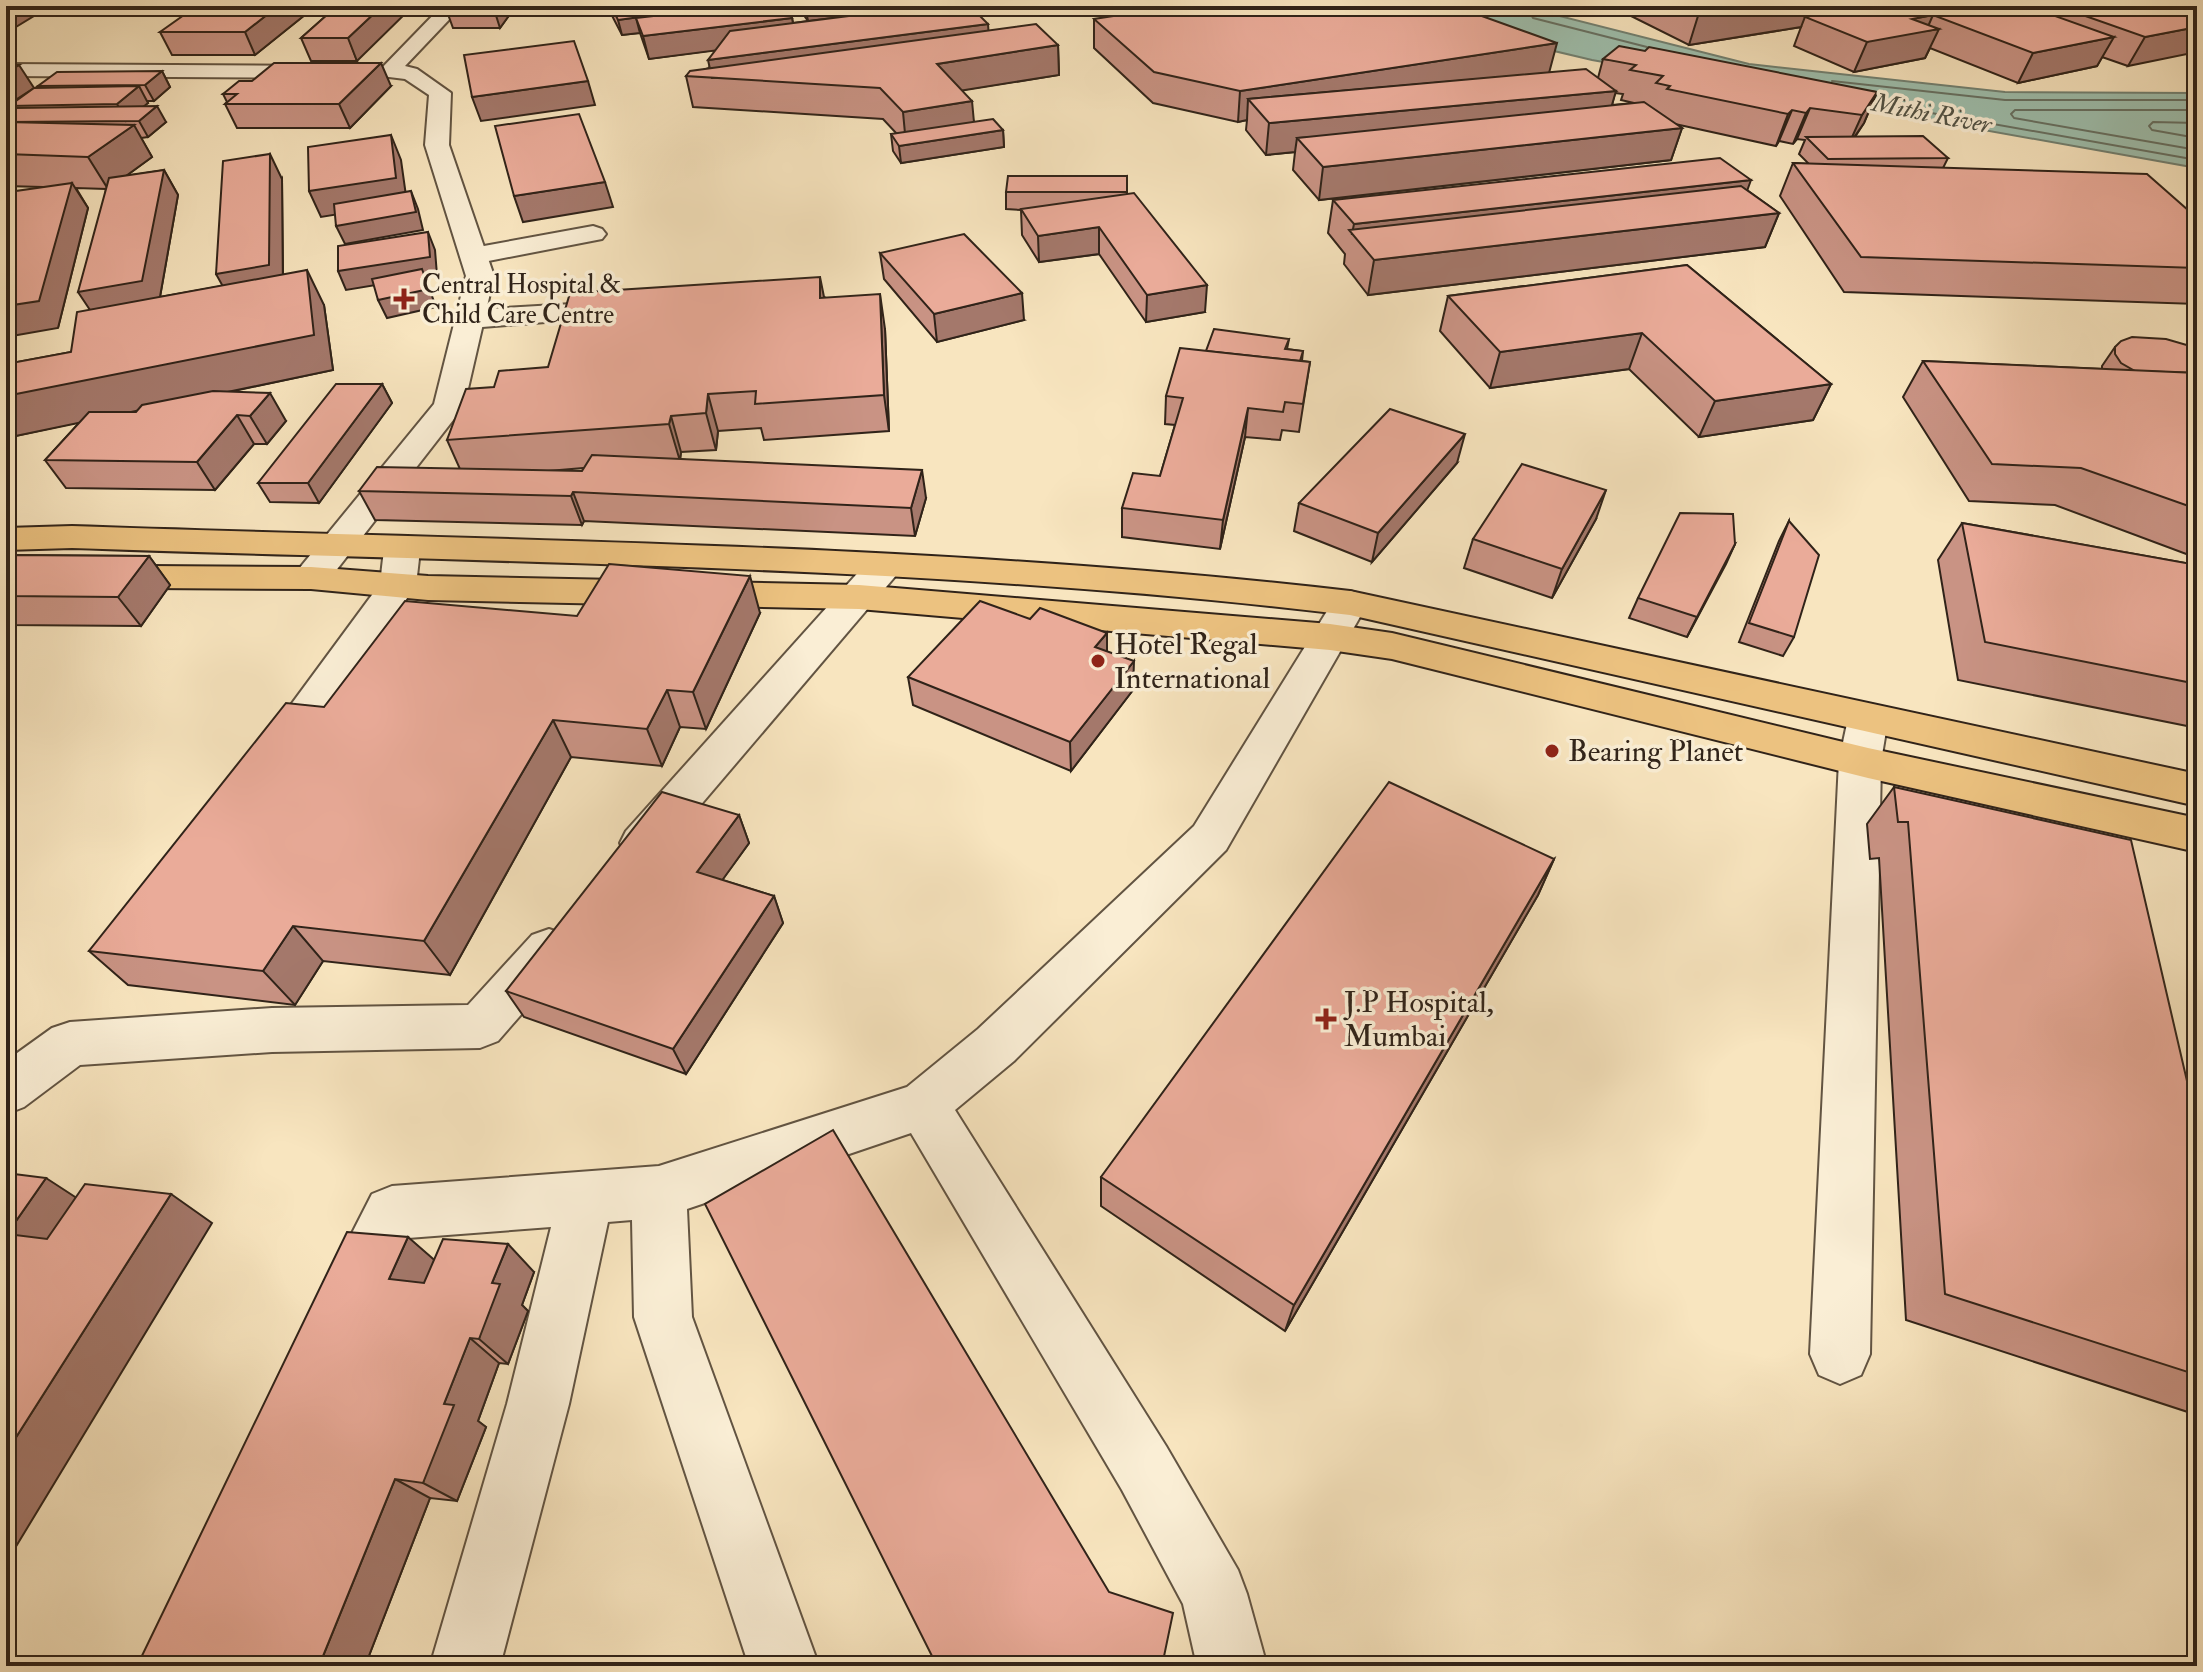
<svg xmlns="http://www.w3.org/2000/svg" width="2203" height="1672" font-family="'IM FELL Double Pica',serif">
	<rect width="100%" height="100%" fill="#f8e5bf"/>
	<filter id="stains"><feTurbulence type="fractalNoise" baseFrequency=".0025" numOctaves="4"/><feColorMatrix values="0 0 0 0 .2 0 0 0 0 .09 0 0 0 0 .02 0 0 0 .5 -.17"/></filter>
	<radialGradient id="worn" r=".72"><stop offset=".6" stop-color="#630" stop-opacity="0"/><stop offset="1" stop-color="#630" stop-opacity=".3"/></radialGradient>
	<polygon fill="#9ebfad" stroke="#728172" stroke-width="2" points="1364,6 1520,6 1749,64 2005,92 2197,93 2197,168 1592,60"/>
	<g fill="none" stroke-linecap="round" stroke-linejoin="round">
		<g stroke="#677163" stroke-width="2">
			<polyline points="1526,6 1533,18 1647,47"/>
			<polyline points="1832,81 2005,100 2197,100"/>
			<polyline points="1875,103 2197,160"/>
			<polyline points="2197,110 2015,110 2011,114 2014,118 2197,150"/>
			<polyline points="2197,123 2153,122 2149,126 2152,130 2197,138"/>
		</g>
		<g stroke="#625442" stroke-width="4">
			<g id="minor">
				<polygon points="6,64 322,66 332,72 322,78 6,76"/>
				<polygon points="593,226 602,229 606,234 602,239 473,264 464,262 460,256 464,250 473,248"/>
				<polygon points="623,301 633,303 637,309 633,315 470,328 460,325 456,319 460,313 470,310"/>
				<polygon points="402,539 414,542 420,550 416,585 292,766 277,770 262,766 256,755 262,744 380,584 384,550 390,542"/>
				<polygon points="885,554 898,557 903,565 898,573 658,855 642,860 626,855 620,843 626,831 872,557"/>
				<polygon points="1350,591 1363,595 1368,603 1226,850 1014,1061 955,1110 1166,1446 1238,1570 1247,1594 1267,1666 1197,1666 1183,1604 1122,1490 911,1133 687,1209 692,1317 819,1666 749,1666 634,1317 632,1220 608,1222 569,1404 500,1666 430,1666 507,1404 551,1227 408,1238 373,1308 353,1317 333,1308 324,1288 372,1194 392,1186 659,1166 907,1087 978,1029 1194,826 1337,595"/>
				<polygon points="1868,705 1882,709 1888,719 1881,761 1870,1354 1861,1375 1840,1384 1819,1375 1810,1354 1839,761 1848,719 1854,709"/>
				<polygon points="549,929 566,935 573,949 566,963 498,1041 480,1048 272,1052 80,1065 24,1107 6,1114 6,1061 52,1028 70,1022 272,1008 468,1005 532,935"/>
			</g>
		</g>
		<g stroke="#625442" stroke-width="4">
			<polygon id="tertiary" points="442,6 462,6 405,66 417,69 451,93 449,145 494,276 464,406 324,586 311,589 298,586 293,578 298,570 434,404 466,276 425,145 429,95 405,79 381,76 378,72"/>
		</g>
		<g stroke="#302319" stroke-width="4">
			<g id="primary">
				<path d="M 72,526 C 498,541 926,542 1350,591 L 2197,774 L 2197,806 L 1350,615 C 927,564 497,563 72,548 L 6,550 L 6,528 Z"/>
				<polygon points="6,565 311,567 428,576 859,585 1330,624 1392,633 1868,748 2197,818 2197,852 1868,778 1392,659 1330,650 859,609 428,600 311,589 6,587"/>
			</g>
		</g>
		<use href="#minor" fill="#faeed5" fill-rule="evenodd"/>
		<use href="#tertiary" fill="#faeed5" fill-rule="evenodd"/>
		<use href="#primary" fill="#ecc280" fill-rule="evenodd"/>
	</g>
	<g fill="#c99384" stroke="#302319" stroke-width="2" fill-rule="evenodd">
		<polygon points="212,6 316,6 255,55 172,55 160,32 215,15 216,15"/>
		<polygon points="337,6 357,61 311,61 301,38"/>
		<polygon points="445,6 557,6 554,10 513,10 500,28 453,28"/>
		<polygon points="607,6 696,6 698,11 706,10 703,6 784,6 792,18 793,23 808,21 797,6 923,6 988,31 1058,45 1059,75 962,90 974,122 1003,130 1004,147 901,163 893,151 891,134 897,134 883,119 693,107 686,76 709,68 715,50 649,59 640,33 622,35"/>
		<polygon points="1611,6 2197,6 2128,66 2102,57 2097,66 2018,83 1930,48 1925,58 1854,72 1794,46 1801,27 1689,45"/>
		<path d="M 1094,19 L 1598,78 L 1603,59 L 1877,92 L 1864,123 L 1855,137 L 1948,158 L 1943,168 L 2197,218 L 2197,304 L 1844,292 L 1780,196 L 1793,163 L 1809,164 L 1799,154 L 1805,140 L 1797,139 L 1793,144 L 1779,141 L 1776,146 L 1675,124 L 1682,128 L 1671,160 L 1319,200 L 1293,170 L 1295,152 L 1266,155 L 1246,130 L 1247,120 L 1238,122 L 1153,103 L 1094,48 ZM 1615,93 L 1623,94 L 1621,100 L 1634,103 L 1612,105 Z"/>
		<polygon points="6,65 34,88 39,88 38,86 162,71 170,87 154,101 147,101 148,103 143,106 166,122 148,137 141,138 152,157 126,176 164,170 178,195 160,297 222,286 282,179 283,274 324,305 333,370 229,392 286,421 267,444 254,444 215,490 66,488 45,460 80,422 6,438 6,364 71,352 90,310 106,189 76,188 88,208 58,328 42,187 6,186 6,113 12,109 9,106 33,88 6,106"/>
		<polygon points="391,86 350,128 237,128 225,104 227,102 223,94"/>
		<polygon points="1127,176 1127,195 1205,312 1146,322 1099,254 1039,262 1022,235 1021,210 1006,209 1006,192"/>
		<polygon points="1747,190 1779,213 1765,247 1368,295 1344,264 1345,254 1328,233 1333,200"/>
		<polygon points="880,253 1024,320 937,342 884,279"/>
		<polygon points="1687,265 1831,384 1813,420 1699,437 1629,369 1490,388 1440,331 1448,296"/>
		<path d="M 824,297 L 885,329 L 889,431 L 764,440 L 761,428 L 718,431 L 716,450 L 681,452 L 680,459 L 926,498 L 915,536 L 584,521 L 582,525 L 375,520 L 359,491 L 460,469 L 447,440 L 494,387 L 548,367 ZM 584,468 L 582,471 L 548,471 Z"/>
		<polygon points="1289,339 1287,349 1303,351 1302,361 1310,362 1299,432 1282,430 1280,440 1245,437 1220,549 1122,537 1122,508 1160,476 1175,425 1165,424 1166,396 1206,351"/>
		<polygon points="2115,347 2197,348 2197,558 2055,505 1969,501 1903,397 1923,361 2102,369 2102,366"/>
		<polygon points="382,384 392,403 319,503 270,502 258,483"/>
		<polygon points="1457,463 1372,562 1294,531 1299,503"/>
		<polygon points="1596,519 1552,598 1464,568 1473,539"/>
		<polygon points="1789,521 1794,637 1783,656 1739,642 1779,541"/>
		<polygon points="1962,523 2197,565 2197,728 1958,680 1938,560"/>
		<polygon points="1735,544 1687,637 1629,618 1638,598"/>
		<polygon points="6,555 149,556 170,585 141,626 6,625"/>
		<polygon points="760,613 706,729 680,727 662,766 571,757 450,975 323,961 295,1005 128,985 89,951 324,707 577,616"/>
		<polygon points="1107,651 1133,690 1071,771 913,705 908,677"/>
		<polygon points="1894,787 2197,1124 2197,1415 1906,1320 1879,858 1870,859 1867,824"/>
		<polygon points="739,815 749,843 722,880 774,896 783,923 686,1074 524,1017 506,991"/>
		<polygon points="1554,859 1538,895 1285,1331 1101,1206 1101,1177"/>
		<polygon points="434,1260 534,1272 522,1305 528,1311 508,1364 499,1363 478,1421 486,1427 457,1501 430,1498 365,1666 137,1666"/>
	</g>
	<g fill="#a4786b" stroke="#302319" stroke-width="2">
		<polygon points="6,6 45,6 47,8 6,33"/>
		<polygon points="278,6 316,6 255,55 245,32"/>
		<polygon points="382,6 413,6 357,61 348,38"/>
		<polygon points="493,6 512,6 513,10 500,28"/>
		<polygon points="805,6 923,6 923,7 808,21"/>
		<polygon points="1765,6 1898,6 1805,17 1801,27 1689,45 1698,16"/>
		<polygon points="698,9 701,24 636,18 640,33 622,35 618,20"/>
		<polygon points="1933,15 1926,31 1939,29 1925,58 1854,72 1867,42 1912,19"/>
		<polygon points="792,18 796,40 649,59 643,36"/>
		<polygon points="988,24 990,53 712,78 708,60"/>
		<polygon points="2197,27 2197,52 2128,66 2145,37"/>
		<polygon points="2114,37 2097,66 2018,83 2033,53"/>
		<polygon points="1557,43 1549,73 1248,99 1247,120 1238,122 1240,91"/>
		<polygon points="1058,45 1059,75 940,94 937,64"/>
		<polygon points="381,63 391,86 350,128 339,104"/>
		<polygon points="19,65 34,88 6,106 6,73"/>
		<polygon points="162,71 170,87 154,101 145,85"/>
		<polygon points="588,81 595,105 481,121 472,97"/>
		<polygon points="139,86 148,103 126,121 117,104"/>
		<polygon points="1616,91 1607,122 1297,138 1295,152 1266,155 1269,123"/>
		<polygon points="1877,92 1864,123 1848,146 1862,115"/>
		<polygon points="972,101 975,133 906,144 903,112"/>
		<polygon points="157,106 166,122 148,137 139,121"/>
		<polygon points="1810,108 1797,139 1793,144 1806,113"/>
		<polygon points="1792,110 1779,141 1776,146 1788,114"/>
		<polygon points="134,125 152,157 108,189 88,157"/>
		<polygon points="1682,128 1671,160 1319,200 1323,167"/>
		<polygon points="1003,130 1004,147 901,163 899,146"/>
		<polygon points="391,135 401,160 407,203 321,217 309,191"/>
		<polygon points="270,154 282,179 283,292 231,301 216,274"/>
		<polygon points="164,170 178,195 158,308 96,319 78,292"/>
		<polygon points="1751,180 1739,213 1352,234 1354,224"/>
		<polygon points="605,182 613,207 523,222 514,196"/>
		<polygon points="72,183 88,208 58,328 6,337 6,306"/>
		<polygon points="411,191 418,209 423,230 345,244 336,226"/>
		<polygon points="1779,213 1765,247 1368,295 1374,260"/>
		<polygon points="1099,227 1099,254 1039,262 1038,236"/>
		<polygon points="428,232 435,250 437,275 425,277 436,307 387,318 378,300 424,277 346,290 338,271"/>
		<polygon points="307,270 324,305 333,370 6,438 6,396"/>
		<polygon points="820,277 827,312 820,298"/>
		<polygon points="1207,285 1205,312 1146,322 1147,295"/>
		<polygon points="1022,293 1024,320 937,342 934,314"/>
		<polygon points="880,294 885,329 889,431 884,395"/>
		<polygon points="1642,333 1629,369 1490,388 1500,352"/>
		<polygon points="382,384 392,403 319,503 308,483"/>
		<polygon points="1831,384 1813,420 1699,437 1715,401"/>
		<polygon points="270,393 286,421 267,444 250,416"/>
		<polygon points="708,394 718,431 716,450 706,413"/>
		<polygon points="1248,408 1245,437 1220,549 1223,520"/>
		<polygon points="237,415 254,444 215,490 197,462"/>
		<polygon points="671,416 681,452 680,461 669,424"/>
		<polygon points="1465,434 1457,463 1372,562 1378,533"/>
		<polygon points="922,470 926,498 915,536 911,508"/>
		<polygon points="1606,490 1596,519 1552,598 1562,569"/>
		<polygon points="573,492 584,521 582,525 571,496"/>
		<polygon points="1735,544 1726,564 1687,637 1697,617"/>
		<polygon points="149,556 170,585 141,626 118,597"/>
		<polygon points="750,576 760,613 706,729 693,692"/>
		<polygon points="1107,633 1107,662 1095,647"/>
		<polygon points="1134,661 1133,690 1071,771 1070,742"/>
		<polygon points="667,690 680,727 662,766 647,729"/>
		<polygon points="553,720 571,757 450,975 424,941"/>
		<polygon points="739,815 749,843 708,900 697,872"/>
		<polygon points="1554,859 1538,895 1285,1331 1294,1305"/>
		<polygon points="774,896 783,923 686,1074 673,1049"/>
		<polygon points="293,926 323,961 295,1005 263,971"/>
		<polygon points="46,1178 92,1208 55,1261 7,1234"/>
		<polygon points="171,1194 212,1223 6,1563 6,1453"/>
		<polygon points="408,1237 439,1264 422,1306 389,1279"/>
		<polygon points="508,1244 534,1272 522,1305 528,1311 508,1364 479,1339 492,1283"/>
		<polygon points="470,1338 499,1363 478,1421 486,1427 457,1501 423,1483 444,1404"/>
		<polygon points="395,1479 430,1498 365,1666 319,1666"/>
	</g>
	<g fill="#eaab99" stroke="#302319" stroke-width="2">
		<polygon points="228,6 278,6 245,32 160,32 184,15 215,15"/>
		<polygon points="337,6 382,6 348,38 301,38"/>
		<polygon points="611,6 696,6 698,9 618,20"/>
		<polygon points="710,6 741,6 712,9"/>
		<polygon points="741,6 784,6 792,18 643,36 636,18"/>
		<polygon points="928,6 970,6 988,24 708,60 730,31"/>
		<polygon points="1178,6 1454,6 1557,43 1240,91 1154,72 1094,19"/>
		<polygon points="1677,6 1765,6 1698,16"/>
		<polygon points="1867,6 2027,6 2114,37 2033,53 1933,15 1912,19 1939,29 1867,42 1805,17"/>
		<polygon points="2057,6 2197,6 2197,27 2145,37"/>
		<polygon points="1036,24 1058,45 937,64 972,101 903,112 880,88 686,76 690,71"/>
		<polygon points="574,41 588,81 472,97 464,55"/>
		<polygon points="1619,46 1645,51 1649,47 1877,92 1862,115 1810,108 1806,113 1792,110 1788,114 1667,89 1670,86 1656,83 1663,76 1630,70 1636,65 1603,59"/>
		<polygon points="274,63 381,63 339,104 225,104 237,94 223,94 239,81 252,81"/>
		<polygon points="6,65 19,65 6,73"/>
		<polygon points="1586,69 1616,91 1269,123 1248,99"/>
		<polygon points="162,71 145,85 38,86 57,72"/>
		<polygon points="139,86 117,104 9,106 34,88"/>
		<polygon points="1644,102 1682,128 1323,167 1297,138"/>
		<polygon points="157,106 139,121 6,122 6,113 14,108"/>
		<polygon points="579,114 605,182 514,196 495,126"/>
		<polygon points="993,119 1003,130 899,146 891,134"/>
		<polygon points="6,122 134,125 88,157 6,154"/>
		<polygon points="391,135 396,178 309,191 308,147"/>
		<polygon points="1923,136 1948,158 1828,159 1806,137"/>
		<polygon points="270,154 269,265 216,274 223,161"/>
		<polygon points="1720,158 1751,180 1354,224 1333,200"/>
		<polygon points="1793,163 2147,174 2197,218 2197,268 1861,257"/>
		<polygon points="164,170 142,281 78,292 109,178"/>
		<polygon points="1008,176 1127,176 1127,192 1006,192"/>
		<polygon points="72,183 39,301 6,306 6,217 16,191"/>
		<polygon points="1741,186 1779,213 1374,260 1349,230"/>
		<polygon points="411,191 416,212 336,226 334,204"/>
		<polygon points="1134,193 1207,285 1147,295 1099,227 1038,236 1021,209"/>
		<polygon points="428,232 430,257 338,271 338,246"/>
		<polygon points="964,234 1022,293 934,314 880,253"/>
		<polygon points="1687,265 1831,384 1715,401 1642,333 1500,352 1448,296"/>
		<polygon points="422,269 429,289 378,300 372,279"/>
		<polygon points="307,270 314,335 6,396 6,364 71,352 77,312"/>
		<polygon points="820,277 820,298 880,294 884,395 755,404 756,391 708,394 706,413 671,416 669,424 447,440 466,389 494,387 499,371 548,367 570,293"/>
		<polygon points="1214,329 1289,339 1285,349 1303,351 1300,361 1206,351"/>
		<polygon points="2132,337 2166,339 2197,348 2197,373 2135,371 2121,363 2115,354 2115,347 2121,341"/>
		<polygon points="1180,348 1310,362 1303,404 1285,402 1283,412 1248,408 1223,520 1122,508 1133,473 1160,476 1183,398 1166,396"/>
		<polygon points="1923,361 2197,373 2197,509 2081,468 1992,464"/>
		<polygon points="336,384 382,384 308,483 258,483"/>
		<polygon points="213,391 270,393 250,416 237,415 197,462 45,460 89,412 136,412 142,405"/>
		<polygon points="1390,409 1465,434 1378,533 1299,503"/>
		<polygon points="592,455 922,470 911,508 573,492 571,496 359,491 377,467 582,471"/>
		<polygon points="1522,464 1606,490 1562,569 1473,539"/>
		<polygon points="1680,513 1733,514 1735,544 1697,617 1638,598"/>
		<polygon points="1789,521 1819,555 1794,637 1749,623"/>
		<polygon points="1962,523 2197,565 2197,684 1985,642"/>
		<polygon points="6,555 149,556 118,597 6,596"/>
		<polygon points="609,564 750,576 693,692 667,690 647,729 553,720 424,941 293,926 263,971 89,951 286,703 324,707 405,601 577,616"/>
		<polygon points="980,601 1030,619 1040,608 1107,633 1095,647 1134,661 1070,742 908,677"/>
		<polygon points="1389,782 1554,859 1294,1305 1101,1177"/>
		<polygon points="1894,787 2131,840 2197,1124 2197,1375 1945,1294 1908,822 1898,822"/>
		<polygon points="662,792 739,815 697,872 774,896 673,1049 506,991"/>
		<polygon points="833,1130 1109,1592 1173,1613 1162,1666 937,1666 705,1204"/>
		<polygon points="6,1173 46,1178 7,1234 47,1239 85,1184 171,1194 6,1453"/>
		<polygon points="347,1232 408,1237 389,1279 424,1283 443,1239 508,1244 492,1283 500,1284 479,1339 470,1338 444,1404 454,1405 423,1483 395,1479 319,1666 137,1666"/>
	</g>
	<g fill="#8f2418" stroke="#faeed5" stroke-width="3">
		<path d="M400 287h8v8h8v8h-8v8h-8v-8h-8v-8h8z"/>
		<circle cx="1098" cy="661" r="8"/>
		<circle cx="1552" cy="751" r="8"/>
		<path d="M1322 1007h8v8h8v8h-8v8h-8v-8h-8v-8h8z"/>
	</g>
	<g text-anchor="middle" stroke-width="7" stroke-linejoin="round" paint-order="stroke">
		<g font-size="26" font-style="italic" fill="#515245" stroke="#faeed5">
			<text transform="translate(1932 113) rotate(11)" y="9">Mithi River</text>
		</g>
		<g font-size="26" fill="#302319" stroke="#faeed5" text-anchor="start">
			<text x="422" y="293">Central Hospital &amp;<tspan x="422" dy="30">Child Care Centre</tspan></text>
		</g>
		<g font-size="30" fill="#302319" stroke="#faeed5" text-anchor="start">
			<text x="1114" y="654">Hotel Regal<tspan x="1114" dy="34">International</tspan></text>
			<text x="1568" y="761">Bearing Planet</text>
			<text x="1344" y="1012">J.P Hospital,<tspan x="1344" dy="34">Mumbai</tspan></text>
		</g>
	</g>
	<rect width="2203" height="1672" fill="none" stroke="#f8e5bf" stroke-width="32"/>
	<rect x="8" y="8" width="2187" height="1656" fill="none" stroke="#302319" stroke-width="4"/>
	<rect x="16" y="16" width="2171" height="1640" fill="none" stroke="#302319" stroke-width="2"/>
	<rect width="100%" height="100%" filter="url(#stains)"/>
	<rect width="100%" height="100%" fill="url(#worn)"/>
</svg>
